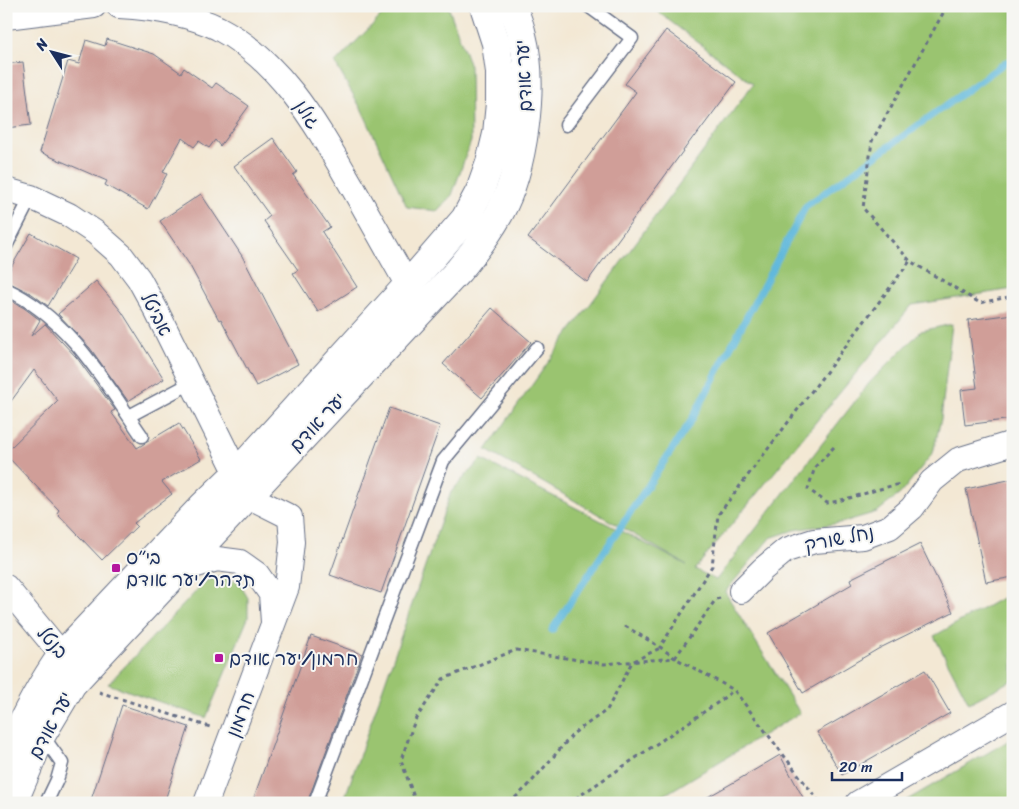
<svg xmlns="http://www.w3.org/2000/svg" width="1019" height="809" font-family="Sriracha,'Playpen Sans Hebrew',sans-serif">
	<rect width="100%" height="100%" fill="#f6f6f2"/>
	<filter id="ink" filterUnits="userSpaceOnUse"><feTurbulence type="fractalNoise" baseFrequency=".02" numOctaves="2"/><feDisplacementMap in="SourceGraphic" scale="10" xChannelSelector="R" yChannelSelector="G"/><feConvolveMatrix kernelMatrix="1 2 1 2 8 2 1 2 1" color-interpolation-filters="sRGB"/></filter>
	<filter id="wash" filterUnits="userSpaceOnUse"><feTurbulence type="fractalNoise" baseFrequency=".0096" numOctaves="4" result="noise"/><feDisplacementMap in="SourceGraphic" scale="20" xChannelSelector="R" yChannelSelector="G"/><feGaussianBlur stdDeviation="1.12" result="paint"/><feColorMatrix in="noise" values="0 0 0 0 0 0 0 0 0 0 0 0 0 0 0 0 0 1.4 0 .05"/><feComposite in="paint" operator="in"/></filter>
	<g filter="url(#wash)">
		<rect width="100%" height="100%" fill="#f3e8d4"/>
		<g fill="#9ac470" stroke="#5a7a67">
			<polygon points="391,6 448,6 470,66 471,141 452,195 437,211 407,207 363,112 335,63"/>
			<polygon points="650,6 1013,6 1013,289 912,305 695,569 716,580 870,382 921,331 952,324 941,419 933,453 900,494 877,512 840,523 794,530 770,538 725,592 800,713 651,803 343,803 451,492 481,459 687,565 486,450 566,337 753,84"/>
			<polygon points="222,576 239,583 248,598 248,618 206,718 108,684 206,581"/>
			<polygon points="1013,595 1013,680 969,703 934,636 1000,599"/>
			<polygon points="1013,738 1013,803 902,803"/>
		</g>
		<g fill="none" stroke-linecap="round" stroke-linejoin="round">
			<polyline stroke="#5eb8db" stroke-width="7" points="552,630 691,421 806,206 1006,62 1013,60"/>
		</g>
		<g id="blocks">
			<g fill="#d09e98">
				<polygon points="666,30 736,82 695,137 694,136 587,282 528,238 636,92 625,84"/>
				<polygon points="107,39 154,54 181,73 184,68 212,88 216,83 249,106 220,146 215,140 209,148 199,141 194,147 182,138 163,172 167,174 148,209 105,185 107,181 40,152 68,61 79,64 86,40 105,46"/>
				<polygon points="23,62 31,125 6,128 6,64"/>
				<polygon points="273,138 297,172 293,175 330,227 322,232 357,287 318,312 293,273 298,270 264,221 270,216 234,166"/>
				<polygon points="201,194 242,256 298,364 256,386 221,319 219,320 189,264 160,221"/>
				<polygon points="31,233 76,259 48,306 32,294 6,281 6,276"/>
				<polygon points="96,281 122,312 164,379 128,401 90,348 58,314"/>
				<polygon points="6,298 24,308 40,320 31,336 45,324 77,358 115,410 111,412 137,448 179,423 201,459 162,482 172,494 134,523 137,526 102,560 57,513 59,510 6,455 6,452 58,401 34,370 6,408"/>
				<polygon points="492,308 531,342 482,398 443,364"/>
				<polygon points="1013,314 1013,419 965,425 961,390 977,388 968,320"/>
				<polygon points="389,408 440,426 381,593 330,575"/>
				<polygon points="1013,479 1013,577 986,582 966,489"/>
				<polygon points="920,544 953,612 878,649 803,693 768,633 852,584 850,579"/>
				<polygon points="311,636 362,654 307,803 252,803"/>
				<polygon points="925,670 950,713 842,775 817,732"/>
				<polygon points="122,705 189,727 164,803 90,803"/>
				<polygon points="780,755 806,803 697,803 736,781"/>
			</g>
		</g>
	</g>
	<g filter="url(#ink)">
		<use href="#blocks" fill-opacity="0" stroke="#677087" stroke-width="1"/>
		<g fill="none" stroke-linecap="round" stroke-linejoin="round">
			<g stroke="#677087" stroke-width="15">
				<g id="service">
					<polyline points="566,125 632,38 588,6"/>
					<polyline points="6,246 31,197"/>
					<path d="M 6,289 C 69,318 104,381 142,436"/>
					<polyline points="129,416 191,383"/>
					<polyline points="42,735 62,763 57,780 46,803"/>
					<polyline points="315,803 443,461 537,348"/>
				</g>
			</g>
			<g stroke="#677087" stroke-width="26">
				<g id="minor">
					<path d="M 119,6 C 153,8 187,13 218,28 C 283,62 318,128 353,188 C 374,226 395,263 416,300"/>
					<polyline points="6,17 94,6"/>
					<polyline points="6,190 31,197 69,215 96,233 121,255 139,279 156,310 248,496 290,517 292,542 287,587 206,803"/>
					<polyline points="180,570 217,559 240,562 257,574 271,594 273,622"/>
					<polyline points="6,587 62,655 76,666"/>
					<polyline points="741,591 763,569 786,550 814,541 863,537 890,527 912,508 932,481 958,460 1013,443"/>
					<polyline points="858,803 1013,713"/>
				</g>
			</g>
			<g stroke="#677087" stroke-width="30">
				<g id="tertiary">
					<path d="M 6,757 C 22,721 39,687 62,655 L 202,507 L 237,473 L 408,285 L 465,219 L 480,191 L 490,163 L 497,134 L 500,103 L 500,72 L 496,43 L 484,6"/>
					<path d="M 13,803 L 42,734 L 72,684 L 459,270 C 474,252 488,234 499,214 C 524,169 535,85 522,35 C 520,25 516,16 512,6"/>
				</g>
			</g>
			<g stroke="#677087" stroke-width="3" stroke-dasharray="4 4" stroke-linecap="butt">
				<polyline points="947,6 872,141 863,208 910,261 980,303 1013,296"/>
				<path d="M 834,447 L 815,467 L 808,489 L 827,503 C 852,499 875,489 900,484"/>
				<polyline points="720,598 716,599 675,658 734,690 820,803"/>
				<polyline points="625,626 660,647"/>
				<polyline points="99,692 210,727"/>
				<polyline points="416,803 401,760 415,720 443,679 516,650 604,664 675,658 660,647 712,566 718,515 910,261"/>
				<polyline points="509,803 527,787 574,733 607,710 632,662 660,648"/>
				<polyline points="569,803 717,703 734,690"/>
			</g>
			<use href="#service" stroke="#fff" stroke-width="12"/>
			<use href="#minor" stroke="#fff" stroke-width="24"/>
			<use href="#tertiary" stroke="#fff" stroke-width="28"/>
		</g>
	</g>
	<g fill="#b5179e" stroke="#f6f6f2" stroke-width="2">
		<rect x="111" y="563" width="10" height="10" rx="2.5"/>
		<rect x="214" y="653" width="10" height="10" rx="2.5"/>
	</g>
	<g text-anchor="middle" stroke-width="4" stroke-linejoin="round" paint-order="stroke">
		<g font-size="19" fill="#1b2f5e" stroke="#f6f6f2">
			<text transform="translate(523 76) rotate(-93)" y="7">יער אודם</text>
			<text transform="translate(308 114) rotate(57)" y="7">גולן</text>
			<text transform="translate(157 314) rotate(63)" y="7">אביטל</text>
			<text transform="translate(317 422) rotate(-47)" y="7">יער אודם</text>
			<text transform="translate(839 538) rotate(-11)" y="7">נחל שורק</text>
			<text transform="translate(53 642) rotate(48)" y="7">בנטל</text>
			<text transform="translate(240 714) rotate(-69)" y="7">חרמון</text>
			<text transform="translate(50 725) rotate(-62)" y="7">יער אודם</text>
		</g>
		<g font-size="19" fill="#1b2f5e" stroke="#f6f6f2" text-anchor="start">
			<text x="126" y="564">בי״ס<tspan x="126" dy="22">תדהר/יער אודם</tspan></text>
			<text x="229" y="665">חרמון/יער אודם</text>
		</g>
	</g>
	<rect width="1019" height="809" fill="none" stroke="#f6f6f2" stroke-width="25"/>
	<g transform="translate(52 52) rotate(306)" stroke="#f6f6f2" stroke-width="4" paint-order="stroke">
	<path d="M0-4L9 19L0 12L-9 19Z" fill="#1b2f5e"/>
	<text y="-8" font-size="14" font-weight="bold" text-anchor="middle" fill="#1b2f5e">N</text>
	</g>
	<path d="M832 772v8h70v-8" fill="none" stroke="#1b2f5e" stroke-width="2.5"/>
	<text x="839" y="772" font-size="15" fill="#1b2f5e" stroke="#f6f6f2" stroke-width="4" paint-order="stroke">20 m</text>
</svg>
